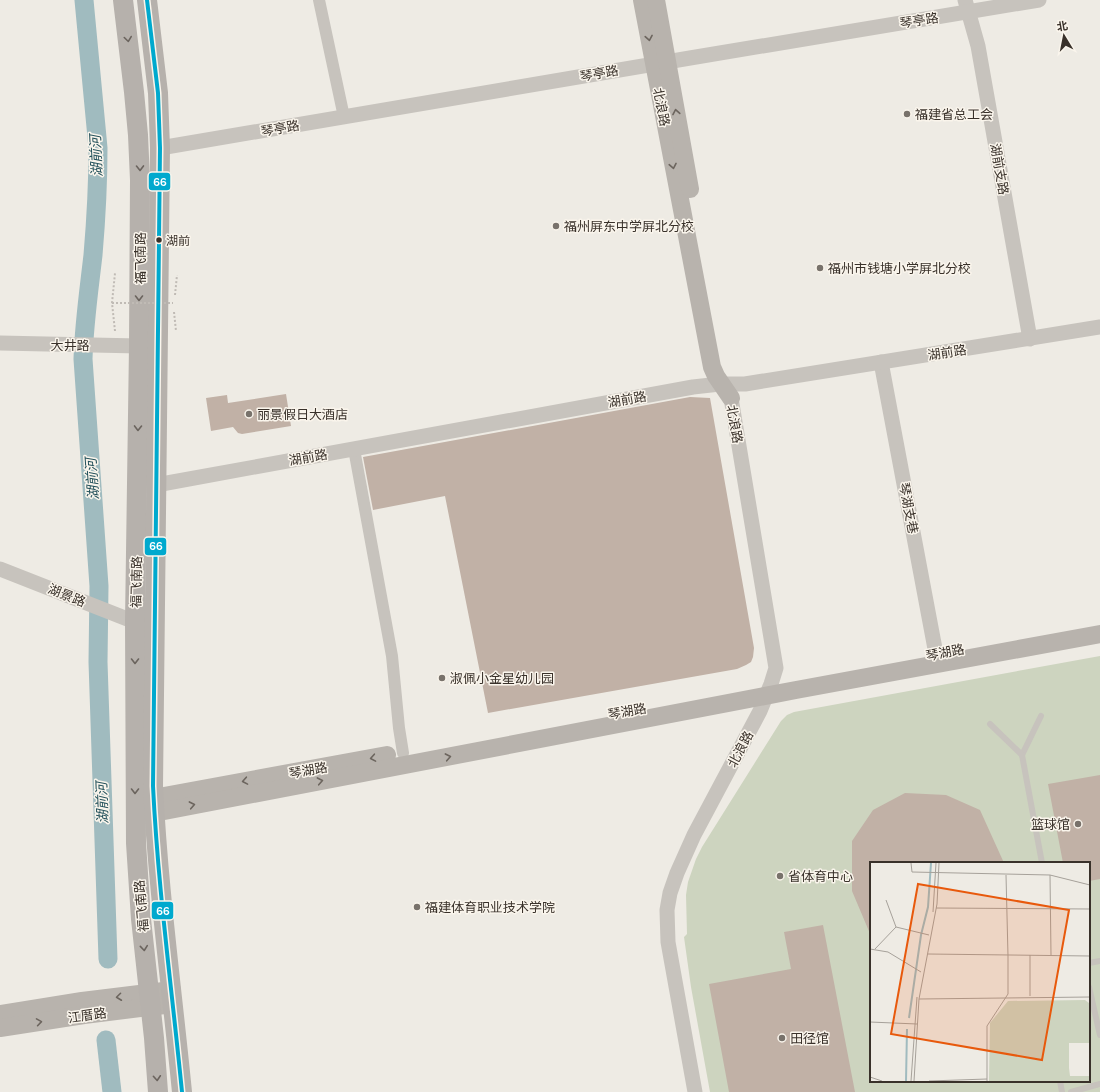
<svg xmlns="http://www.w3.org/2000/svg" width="1100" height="1092" font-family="Raleway,'Noto Sans SC',sans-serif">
	<rect width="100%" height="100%" fill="#eeebe4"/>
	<path fill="#cdd4bf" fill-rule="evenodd" d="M 1100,656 L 1100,1092 L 710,1092 L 691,987 L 684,937 L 687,934 L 686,895 L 688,882 L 696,859 L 702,847 L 781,721 L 787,715 L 794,712 ZM 871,863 L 1089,863 L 1089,1081 L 871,1081 Z"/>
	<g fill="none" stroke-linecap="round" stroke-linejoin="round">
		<g stroke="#a0bbbf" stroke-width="19">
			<path d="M 84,0 L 98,148 C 98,184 96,220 93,255 C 89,290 84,324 83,359 L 99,586 L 98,662 L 108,959"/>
			<polyline points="106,1040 112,1092"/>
		</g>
	</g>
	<g fill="#c1b1a6">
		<polygon points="286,394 291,426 242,434 238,433 233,427 211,431 206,398 227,395 228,403"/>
		<polygon points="690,397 710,398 754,648 753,657 751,662 746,665 737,669 488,713 445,496 373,510 363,457"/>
		<polygon points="1100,775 1100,879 1089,881 1089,863 1063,863 1048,784"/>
		<polygon points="905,793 946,795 980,810 1004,863 871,863 871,936 852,891 852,841 873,810"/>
		<polygon points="823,925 855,1092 729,1092 709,984 791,969 784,932"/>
	</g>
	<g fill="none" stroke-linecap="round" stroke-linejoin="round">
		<g stroke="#c0bbb5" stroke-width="2" stroke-dasharray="2 2" stroke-linecap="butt">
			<polyline points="175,295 177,275"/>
			<polyline points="174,312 176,331"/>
			<polyline points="115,331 112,303 115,273"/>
		</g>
		<g stroke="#c7c3bd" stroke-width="6">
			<polyline points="1041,716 1022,755 1042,863"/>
			<polyline points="990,724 1022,755"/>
			<polyline points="1089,963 1100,961"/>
			<polyline points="1089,987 1100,1035"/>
			<polyline points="1060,1081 1062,1092"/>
			<polyline points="1071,1092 1100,1084"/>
		</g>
		<g stroke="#c7c3bd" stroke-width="12">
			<polyline points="319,0 344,117"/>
			<polyline points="354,449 392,656 399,728 403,753"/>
		</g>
		<g stroke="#c7c3bd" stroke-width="15">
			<polyline points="965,0 978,46 1030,339"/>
			<polyline points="160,148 690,58 1039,0"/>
			<polyline points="0,343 139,346"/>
			<polyline points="881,362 936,654"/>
			<polyline points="156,485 693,387 720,384 745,384 1100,327"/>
			<polyline points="0,569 135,622"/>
			<polyline points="695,1092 668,942 667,910 670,893 677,873 694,835 760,711 771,684 776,668 731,398"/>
		</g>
		<g stroke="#b8b3ad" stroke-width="18">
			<polyline points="642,0 712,367 716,376 731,398"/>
			<polyline points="656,0 690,189"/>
			<polyline points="153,798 387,755"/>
			<polyline points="154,813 796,690 1100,634"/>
			<polyline points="0,1014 82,1001 172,990"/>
			<polyline points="0,1028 84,1015 173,1004"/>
		</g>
		<g stroke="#b6b1ac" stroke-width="20">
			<polyline points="123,0 134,92 138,135 140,180 139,346 135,622 136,843 141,919 154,1038 158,1092"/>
			<path d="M 147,0 L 158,93 L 160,148 L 153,786 C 158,889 172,990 182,1092"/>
		</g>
		<polyline stroke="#c0bbb5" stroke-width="2" stroke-dasharray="2 2" stroke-linecap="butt" points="112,303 173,303"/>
		<g stroke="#faf5ec" stroke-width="7">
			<path id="bus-1" d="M 147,0 L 158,93 L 160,148 L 153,786 C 158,889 172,990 182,1092"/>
		</g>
		<use href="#bus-1" stroke="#00a9ce" stroke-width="4"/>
	</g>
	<defs><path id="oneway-chevron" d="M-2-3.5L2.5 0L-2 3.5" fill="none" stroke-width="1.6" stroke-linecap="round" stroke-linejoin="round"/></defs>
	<g stroke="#6c655e">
		<use href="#oneway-chevron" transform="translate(649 38) rotate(80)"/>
		<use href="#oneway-chevron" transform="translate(676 112) rotate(-100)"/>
		<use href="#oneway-chevron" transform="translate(673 166) rotate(79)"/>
		<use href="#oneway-chevron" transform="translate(448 757) rotate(-11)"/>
		<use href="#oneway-chevron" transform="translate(373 758) rotate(170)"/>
		<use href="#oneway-chevron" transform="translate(245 781) rotate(170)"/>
		<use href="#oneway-chevron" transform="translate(320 781) rotate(-11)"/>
		<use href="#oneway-chevron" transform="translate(192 805) rotate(-11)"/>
		<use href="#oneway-chevron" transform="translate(119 997) rotate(173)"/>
		<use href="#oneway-chevron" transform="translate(39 1022) rotate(-9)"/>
	</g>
	<g stroke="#6b645e">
		<use href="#oneway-chevron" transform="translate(128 39) rotate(82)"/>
		<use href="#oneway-chevron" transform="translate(140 168) rotate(89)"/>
		<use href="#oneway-chevron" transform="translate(139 298) rotate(90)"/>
		<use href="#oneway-chevron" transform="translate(138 428) rotate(91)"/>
		<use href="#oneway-chevron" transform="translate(135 661) rotate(90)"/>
		<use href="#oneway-chevron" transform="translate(135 791) rotate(90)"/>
		<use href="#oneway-chevron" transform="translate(144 948) rotate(84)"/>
		<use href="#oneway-chevron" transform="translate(157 1078) rotate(86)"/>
	</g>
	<g fill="#78726b" stroke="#faf5ec" stroke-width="1.5">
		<circle cx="907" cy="114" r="4"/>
		<circle cx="556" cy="226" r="4"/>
		<circle cx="820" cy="268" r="4"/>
		<circle cx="249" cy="414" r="4"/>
		<circle cx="442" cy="678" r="4"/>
		<circle cx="1078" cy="824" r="4"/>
		<circle cx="780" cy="876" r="4"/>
		<circle cx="417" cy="907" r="4"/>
		<circle cx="782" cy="1038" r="4"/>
	</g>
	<circle fill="#39312a" stroke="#faf5ec" stroke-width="1.5" cx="159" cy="240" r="3.5"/>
	<g text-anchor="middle" stroke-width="3" stroke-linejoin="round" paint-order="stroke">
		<g font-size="12" fill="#39312a" stroke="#faf5ec" text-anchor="start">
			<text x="166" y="245">湖前</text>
		</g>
		<g font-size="13" fill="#39312a" stroke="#faf5ec">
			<text transform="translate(919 20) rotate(-9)" y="5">琴亭路</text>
			<text transform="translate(599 73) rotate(-10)" y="5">琴亭路</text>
			<text transform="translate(662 107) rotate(79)" y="5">北浪路</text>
			<text transform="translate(280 128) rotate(-10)" y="5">琴亭路</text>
			<text transform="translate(1000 169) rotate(80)" y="5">湖前支路</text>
			<text transform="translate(140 258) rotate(-90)" y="5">福飞南路</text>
			<text x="70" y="350">大井路</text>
			<text transform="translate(947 352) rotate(-9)" y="5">湖前路</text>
			<text transform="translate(627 399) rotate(-10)" y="5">湖前路</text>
			<text transform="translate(735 424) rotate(80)" y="5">北浪路</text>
			<text transform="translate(308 457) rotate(-10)" y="5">湖前路</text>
			<text transform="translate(909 508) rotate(79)" y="5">琴湖支巷</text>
			<text transform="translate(136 582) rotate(-89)" y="5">福飞南路</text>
			<text transform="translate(67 595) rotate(22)" y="5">湖景路</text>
			<text transform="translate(945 652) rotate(-11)" y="5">琴湖路</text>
			<text transform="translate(627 711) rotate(-10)" y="5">琴湖路</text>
			<text transform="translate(740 749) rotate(-62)" y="5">北浪路</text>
			<text transform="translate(308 770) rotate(-10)" y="5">琴湖路</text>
			<text transform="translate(141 906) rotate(-95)" y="5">福飞南路</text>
			<text transform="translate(87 1015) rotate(-8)" y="5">江厝路</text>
		</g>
		<g font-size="13" fill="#39312a" stroke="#faf5ec" text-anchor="start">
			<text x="915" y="119">福建省总工会</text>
			<text x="564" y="231">福州屏东中学屏北分校</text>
			<text x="828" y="273">福州市钱塘小学屏北分校</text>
			<text x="257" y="419">丽景假日大酒店</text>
			<text x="450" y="683">淑佩小金星幼儿园</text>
			<text x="1070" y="829" text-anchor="end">篮球馆</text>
			<text x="788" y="881">省体育中心</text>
			<text x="425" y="912">福建体育职业技术学院</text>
			<text x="790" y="1043">田径馆</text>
		</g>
		<g font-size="14" font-style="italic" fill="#214f59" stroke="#faf5ec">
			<text transform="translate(96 156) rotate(-93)" y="5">湖前河</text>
			<text transform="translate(92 479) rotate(-94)" y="5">湖前河</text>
			<text transform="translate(102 803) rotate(-92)" y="5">湖前河</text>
		</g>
	</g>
	<g transform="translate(870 862)">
		<rect width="220" height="220" fill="#eeebe4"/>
		<path d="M 138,139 L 215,138 L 219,141 L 220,181 L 199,181 L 199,206 L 200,214 L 219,214 L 219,219 L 119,219 L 120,161 Z" fill="#cdd4bf"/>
		<path fill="none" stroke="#a0bbbf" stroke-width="2" d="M 39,156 L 51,73 L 58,45 L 61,1M 36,219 L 37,167"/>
		<path fill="none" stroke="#a6a19a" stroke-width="1" d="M 41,1 L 42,10 L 180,13 L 220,23M 136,13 L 138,94M 180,13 L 181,93M 16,38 L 26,65 L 59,73M 66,46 L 220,47M 63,50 L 66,1M 0,87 L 18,90 L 51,110M 5,87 L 26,65M 58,92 L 220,94M 160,93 L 160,134M 49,137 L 220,135M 0,160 L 47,162M 0,215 L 12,219M 41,219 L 47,135M 44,219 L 49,137 L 67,42 L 69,1M 59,219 L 117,217M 117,219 L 117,164 L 138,132 L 138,94"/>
		<path fill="#e8590c" fill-opacity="0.15" stroke="#e8590c" stroke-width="2" d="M 48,22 L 199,48 L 172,198 L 21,172 Z"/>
		<rect width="220" height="220" fill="none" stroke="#39312a" stroke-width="2"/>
	</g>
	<g stroke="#faf5ec" stroke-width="1.5">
		<rect x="148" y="172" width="23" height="19" rx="4" fill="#00a9ce"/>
		<rect x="144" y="537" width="23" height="19" rx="4" fill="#00a9ce"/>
		<rect x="151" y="901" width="23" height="19" rx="4" fill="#00a9ce"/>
	</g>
	<g font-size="11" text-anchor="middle" font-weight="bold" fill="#fff">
		<text x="160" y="186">66</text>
		<text x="156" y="550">66</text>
		<text x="163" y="915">66</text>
	</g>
	<g transform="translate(1064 36) rotate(350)" stroke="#faf5ec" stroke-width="3" paint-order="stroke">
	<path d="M0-3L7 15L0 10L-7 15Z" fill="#39312a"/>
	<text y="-6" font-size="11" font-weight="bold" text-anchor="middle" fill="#39312a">北</text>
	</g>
</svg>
